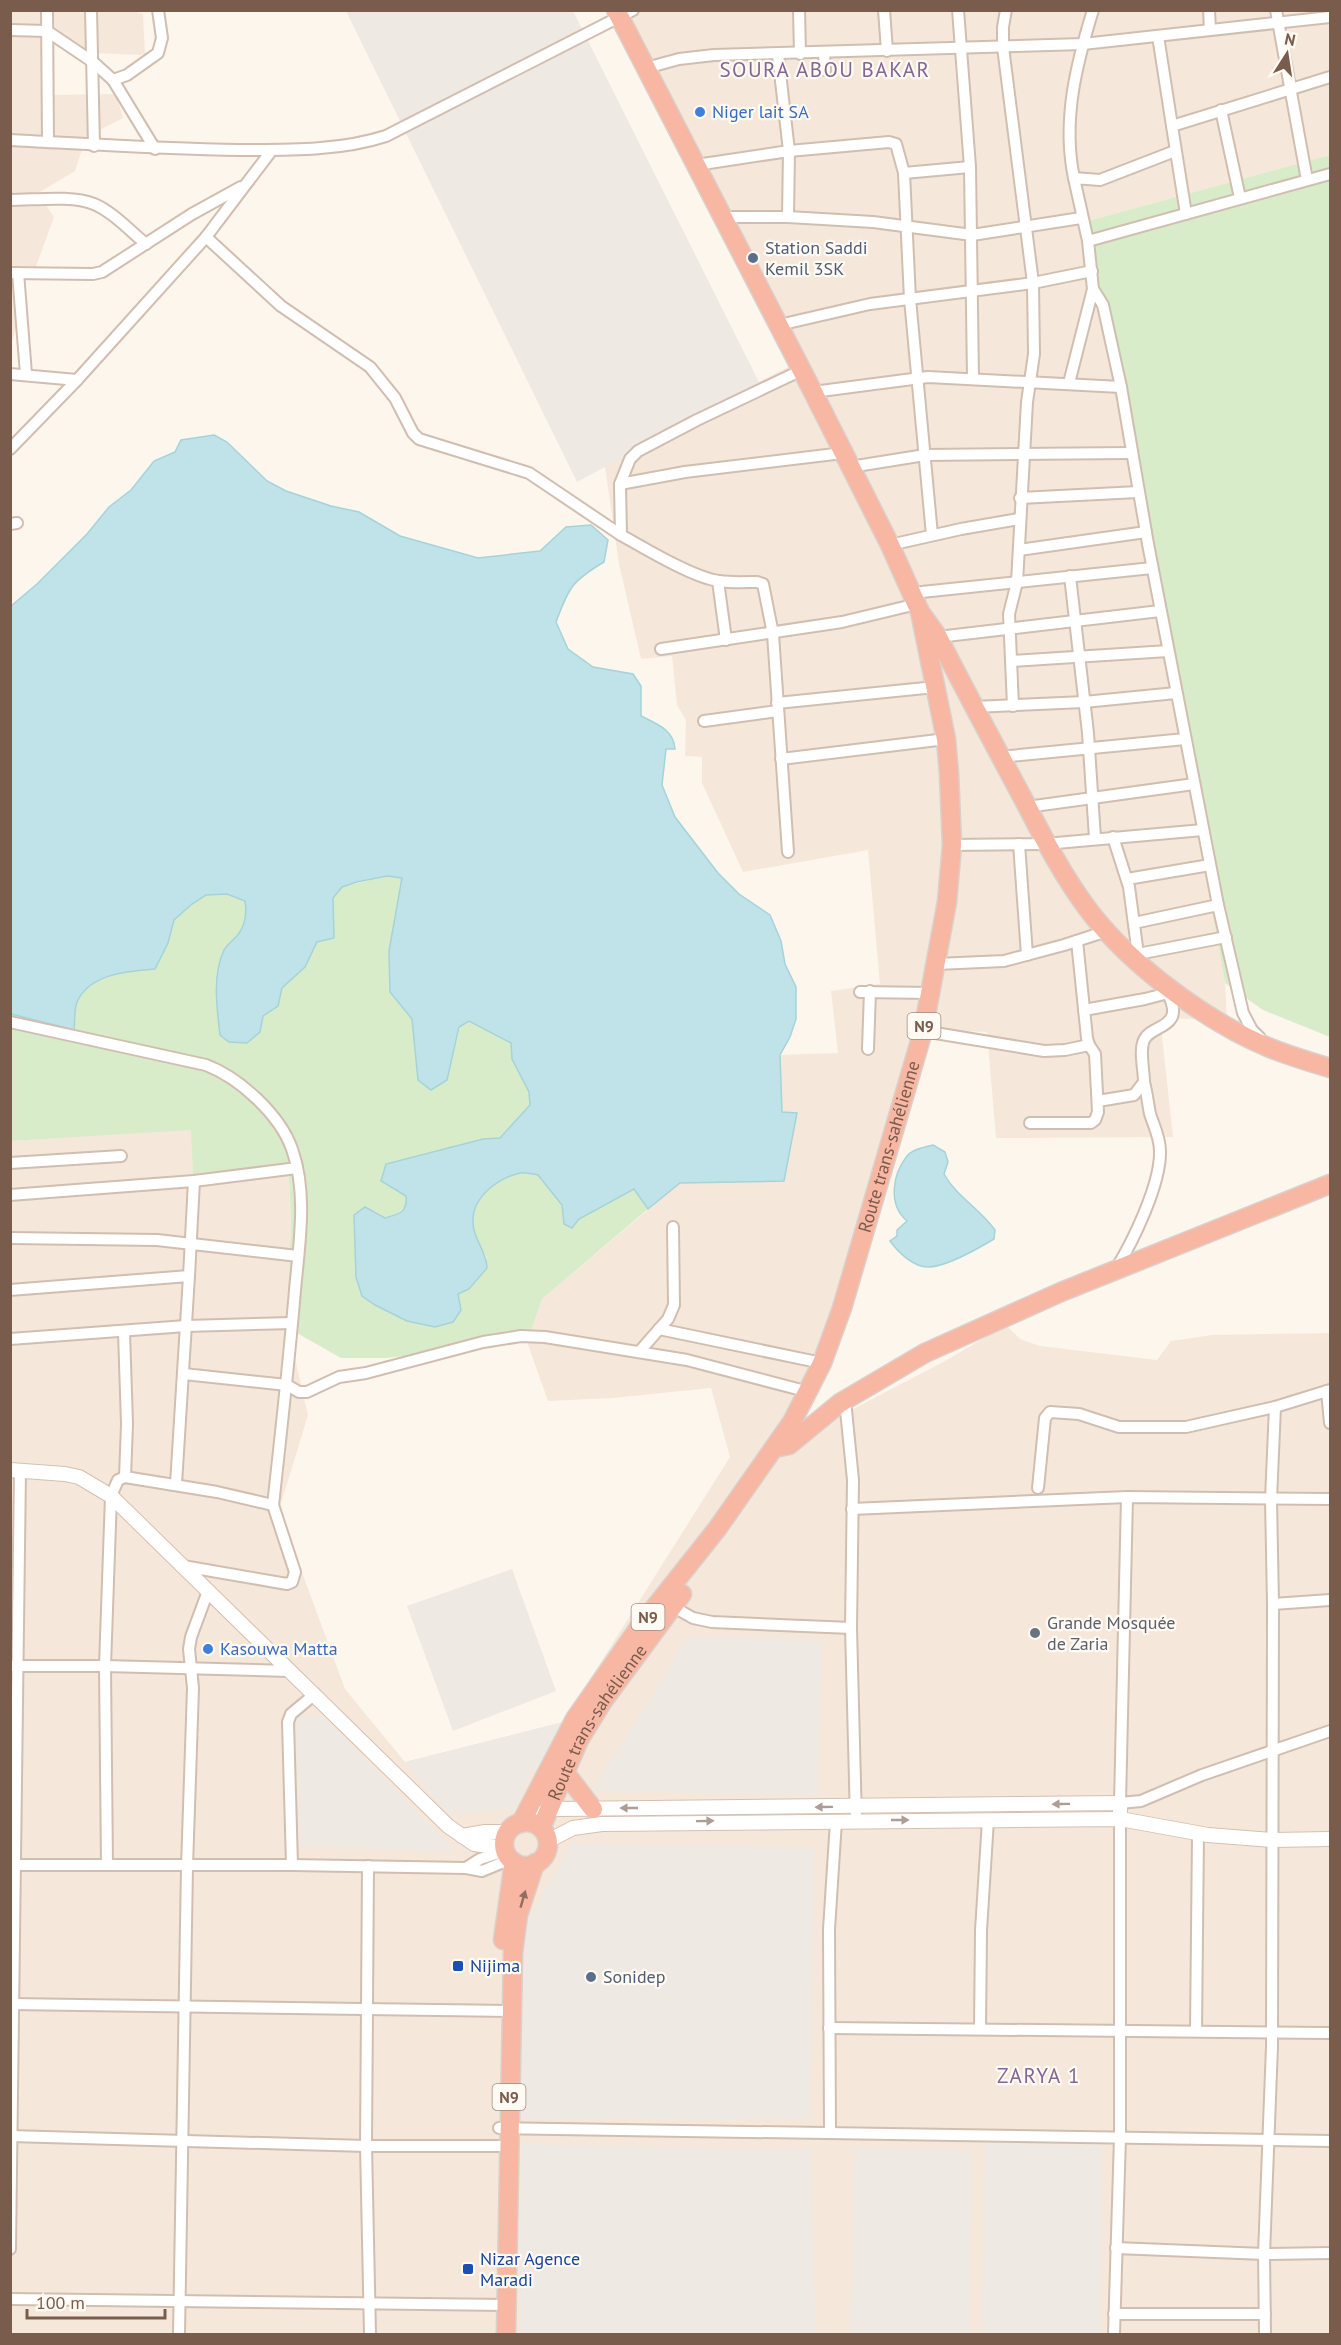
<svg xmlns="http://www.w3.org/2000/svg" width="1341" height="2345" font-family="'PT Sans',sans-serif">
	<rect width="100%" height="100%" fill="#fdf6ec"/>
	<g fill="#f5e8da">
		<polygon points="131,10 143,14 145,55 91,53 40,29 47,95 116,94 123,118 86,137 75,171 38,193 54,217 35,269 17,280 17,324 11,345 11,11"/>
		<polygon points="619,11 1330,11 1330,155 1088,221 1225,983 1227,1020 1160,1018 1173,1137 996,1138 987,1032 913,1029 866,1190 846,1271 823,1340 785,1418 815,1429 945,1361 1006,1325 1020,1339 1040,1346 1157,1360 1171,1341 1212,1335 1330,1333 1330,2334 11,2334 11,1141 192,1129 193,1175 288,1162 291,1214 288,1328 308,1415 279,1510 345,1689 405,1762 563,1722 730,1457 711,1388 613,1398 548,1401 527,1342 542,1299 680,1183 784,1180 797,1113 781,1113 780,1055 838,1053 831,991 880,984 868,850 743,872 702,783 702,757 685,756 686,720 677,705 672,656 641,659 619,564 604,460 800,361"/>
	</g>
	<g fill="#efe9e4">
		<polygon points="346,11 573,11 760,384 577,482"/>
		<polygon points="512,1569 556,1691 453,1731 407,1606"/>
		<polygon points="689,1637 821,1640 818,1795 592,1791"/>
		<polygon points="298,1714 323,1716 455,1852 297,1846"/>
		<polygon points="563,1722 540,1766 532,1769 515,1808 448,1815 405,1762"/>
		<polygon points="572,1843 814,1848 810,2120 517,2119 523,1939 528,1921"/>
		<polygon points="521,2144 810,2150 816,2334 519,2334"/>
		<polygon points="985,2144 1102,2146 1100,2334 982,2334"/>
		<polygon points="854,2147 972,2150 969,2334 850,2334"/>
	</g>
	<g fill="#d8ecc9">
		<polygon points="1330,155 1330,1037 1263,1010 1225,983 1088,221"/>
		<path d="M 387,876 L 403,878 L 390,992 L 412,1019 L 418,1080 L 447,1080 L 460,1027 L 469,1021 L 511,1043 L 512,1059 L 529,1092 L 530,1105 L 500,1138 L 483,1139 L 386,1164 C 401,1188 424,1206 385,1218 L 375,1211 L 354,1225 L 356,1240 L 458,1294 L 487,1258 C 480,1247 472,1232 473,1219 C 475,1196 498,1178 520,1173 C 525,1172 533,1174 538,1175 L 562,1205 L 564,1224 L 579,1219 L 635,1189 L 648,1209 L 542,1299 L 527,1342 L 386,1358 L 341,1358 L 288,1328 L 291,1214 L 288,1162 L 193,1175 L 191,1130 L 11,1141 L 11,1014 L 74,1029 C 75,1022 75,1013 76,1005 C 83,975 131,971 155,969 L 168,943 L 174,920 L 192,904 L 206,895 L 227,894 L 245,901 L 246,913 L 240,933 L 224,950 L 219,971 L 217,1008 L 260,1032 L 263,1016 L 278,1006 L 282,988 L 305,967 L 311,952 L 332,914 L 333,898 L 342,887 Z"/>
	</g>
	<g fill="#bfe3e8" stroke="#a5d3da" stroke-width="1.5">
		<path d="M 214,435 L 227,442 L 267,481 L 286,491 L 331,506 L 359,512 L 400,536 L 478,558 L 540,551 L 566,527 L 591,525 L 608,540 L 604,562 C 572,581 569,587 556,622 L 568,649 L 593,667 L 633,674 L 641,686 L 641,716 C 657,724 674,730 675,749 L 666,749 L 662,785 L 675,817 L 718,873 L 739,894 L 770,915 L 781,941 L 785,964 L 796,987 L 796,1019 L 790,1037 L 780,1055 L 782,1112 L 797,1113 L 784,1181 L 680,1183 L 648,1209 L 634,1189 L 579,1219 L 572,1228 L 564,1224 L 562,1205 L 538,1175 C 533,1174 525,1172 520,1173 C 498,1178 473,1197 473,1220 C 472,1238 487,1251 487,1268 L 469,1289 L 458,1294 L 461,1310 L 453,1322 L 435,1327 L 407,1321 L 375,1305 L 362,1296 L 356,1277 L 354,1215 L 365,1207 L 385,1218 C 399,1214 408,1212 406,1196 L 381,1181 L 386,1164 L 483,1139 L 500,1138 L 530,1105 L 529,1092 L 512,1059 L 511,1043 L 469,1021 L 459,1027 L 447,1080 L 431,1090 L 418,1080 L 412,1019 L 390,992 L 389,951 L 402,878 L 387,876 L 357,882 L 342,887 L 333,898 L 334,938 L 317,942 L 305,967 L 282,988 L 278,1006 L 263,1016 L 260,1032 L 247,1043 L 229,1042 L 220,1035 C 217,1009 212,975 224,950 C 227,945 233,940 237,936 C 245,926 247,913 245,901 L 227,894 L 206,895 L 192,904 L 174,920 L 168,943 L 155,969 C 130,971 90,973 77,1002 C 74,1010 75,1021 74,1030 L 11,1014 L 11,606 L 37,584 L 87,534 L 109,507 L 131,490 L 154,461 L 175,452 L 181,440 Z"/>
		<path d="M 933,1145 L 945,1152 L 948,1162 L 944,1174 C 956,1196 980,1209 995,1230 L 994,1239 C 979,1248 945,1267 928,1267 C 913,1267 898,1252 890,1241 L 897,1236 L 897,1230 L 907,1221 C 888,1205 892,1175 907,1156 C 913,1149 924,1147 933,1145 Z"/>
	</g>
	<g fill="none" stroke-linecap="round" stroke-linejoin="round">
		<g stroke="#d1beb0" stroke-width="14">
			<g id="street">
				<polyline points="47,10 48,142"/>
				<polyline points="91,10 94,146"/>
				<polyline points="799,10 800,54"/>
				<polyline points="884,10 887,51"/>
				<polyline points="958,10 970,167 973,378"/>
				<polyline points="1006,10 1003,27 1003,47 1033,283 1034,354 1027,402 1017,582 1009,614 1013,706"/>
				<polyline points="1209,10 1210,30"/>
				<polyline points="1276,10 1307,180"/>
				<polyline points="10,30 47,31 93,62 113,80"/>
				<polyline points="1158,36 1172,126"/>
				<polyline points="824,53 825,70"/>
				<polyline points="778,55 789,151 788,217"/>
				<polyline points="646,68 679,59 714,55 1083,44 1330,17"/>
				<polyline points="1221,110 1240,198"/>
				<path d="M 10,140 C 87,144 163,149 240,150 C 288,150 340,151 386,136 L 633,10"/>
				<polyline points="155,149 113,80 127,75 158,53 162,38 158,10"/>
				<polyline points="696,165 789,151 889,142 896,144 904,173 910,299 932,535"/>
				<polyline points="904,173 970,167"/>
				<path d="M 1074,178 C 1062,121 1076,65 1093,10"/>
				<path d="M 10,200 C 35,200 72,195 94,204 C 113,212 130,231 146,244"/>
				<polyline points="1186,214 1172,126 1330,77"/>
				<polyline points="723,217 788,217 873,222 972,235 1081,218"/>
				<polyline points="206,237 281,306 370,367 395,398 413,433 419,439 529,473 621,535"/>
				<polyline points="1088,241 1330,174"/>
				<polyline points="10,273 93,274 102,272 192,214 241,187"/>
				<polyline points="18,273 26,374"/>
				<polyline points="1093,289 1103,305 1121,387 1148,544 1218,905 1243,1013 1252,1030 1260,1038"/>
				<polyline points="779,325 870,304 1033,283 1092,271"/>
				<polyline points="802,370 697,420 638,451 630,459 620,484 685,472 843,453"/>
				<polyline points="10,374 77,380"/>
				<polyline points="1069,383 1093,289 1088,241 1074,178 1100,180 1175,151"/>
				<polyline points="813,392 928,377 1121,387"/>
				<polyline points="10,449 77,380 206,237 272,150"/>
				<polyline points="850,467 925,455 1131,453"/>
				<path d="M 620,484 L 621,535 C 644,548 694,578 719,581 C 732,583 745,582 757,582 L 763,584 L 773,634 L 788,852"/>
				<polyline points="1020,498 1138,492"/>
				<polyline points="10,524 17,523"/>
				<polyline points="890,545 961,529 1019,519"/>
				<polyline points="1019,550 1146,532"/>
				<polyline points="1070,576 1088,733 1095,838"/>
				<polyline points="718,581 726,640"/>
				<polyline points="912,593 1152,568"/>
				<polyline points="938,637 1160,611"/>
				<polyline points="661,649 842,622 917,604"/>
				<polyline points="1011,661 1168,651"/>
				<polyline points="777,703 935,687"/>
				<polyline points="974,707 1084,702 1176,693"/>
				<polyline points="704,721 778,711"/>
				<polyline points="999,757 1185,739"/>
				<polyline points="781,759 946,739"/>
				<polyline points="1027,807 1194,784"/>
				<polyline points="1113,837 1129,887 1139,962"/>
				<polyline points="1019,844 1027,955"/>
				<polyline points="952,845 1045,844 1203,830"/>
				<polyline points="1127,879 1210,865"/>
				<polyline points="1134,923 1218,905"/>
				<polyline points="1138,954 1226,937"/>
				<polyline points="937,964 1004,961 1064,945 1107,931"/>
				<polyline points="860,992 931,993"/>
				<polyline points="1084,1010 1145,999 1172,992"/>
				<path d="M 10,1022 L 206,1065 C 240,1078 280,1115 292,1149 C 308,1194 299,1245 295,1290 C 289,1362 281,1433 273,1505 L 217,1492 L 125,1477 L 118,1480 L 111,1496 L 105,1666 L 107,1865"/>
				<polyline points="923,1031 1044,1051 1065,1050 1089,1045"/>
				<polyline points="868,1049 870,991"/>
				<path d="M 1098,1101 L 1134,1095 L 1144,1082 C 1144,1070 1139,1051 1144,1040 C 1151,1024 1186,1029 1168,994"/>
				<polyline points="1030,1123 1091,1123 1095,1120 1098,1112 1095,1054 1089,1045 1087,1038 1077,941"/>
				<polyline points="10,1163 121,1156"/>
				<polyline points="10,1195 194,1181 297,1168"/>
				<polyline points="10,1238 157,1240 298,1256"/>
				<path d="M 1116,1269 C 1133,1241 1161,1184 1160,1151 C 1160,1138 1154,1126 1150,1114 C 1148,1104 1147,1093 1144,1082"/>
				<polyline points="10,1290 189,1276 194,1181"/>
				<polyline points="659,1329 822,1363"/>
				<polyline points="124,1332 127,1424 125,1477"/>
				<polyline points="10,1339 186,1326 292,1323"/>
				<polyline points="639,1352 668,1319 674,1305 673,1227"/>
				<polyline points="184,1374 287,1385 299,1392 307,1392 339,1377 366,1373 483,1342 521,1336 545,1337 687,1360 809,1392"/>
				<polyline points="1327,1391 1330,1423"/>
				<polyline points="845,1400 853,1480 851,1628 856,1820"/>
				<polyline points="176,1484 189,1276"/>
				<polyline points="1038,1488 1045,1418 1050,1412 1079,1414 1119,1427 1186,1427 1275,1407 1330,1390"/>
				<polyline points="1127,1497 1120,1803 1141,1801 1202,1775 1330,1731"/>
				<polyline points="852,1509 1127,1497 1330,1499"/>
				<polyline points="183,1566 287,1584 292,1582 295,1572 273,1505"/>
				<polyline points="1273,1604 1330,1600"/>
				<polyline points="670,1605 693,1618 712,1622 851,1628"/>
				<polyline points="11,1666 105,1666 289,1671"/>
				<polyline points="11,1865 292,1865 466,1868 482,1871 511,1859"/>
				<polyline points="292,1865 288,1722 291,1714 315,1694"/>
				<polyline points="368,1866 366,2146 370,2334"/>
				<polyline points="466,1868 480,1859 505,1851"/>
				<polyline points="10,2004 511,2011"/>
				<polyline points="829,2028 1330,2033"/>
				<polyline points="980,2029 981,1930 988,1820"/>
				<polyline points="1196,2031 1198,1833"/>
				<polyline points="499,2128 1330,2141"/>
				<polyline points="830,2133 829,1929 836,1821"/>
				<polyline points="10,2136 366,2146 509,2146"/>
				<polyline points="1116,2248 1264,2254 1330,2253"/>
				<polyline points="10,2249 20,1470"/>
				<polyline points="10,2299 507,2305"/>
				<polyline points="1114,2314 1265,2314"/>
				<polyline points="179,2334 187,1867 193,1688 189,1649 191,1637 208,1591"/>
				<polyline points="1114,2334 1120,2137 1120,1819"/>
				<polyline points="1265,2334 1264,2254 1272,2046 1273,1604 1271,1499 1275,1407"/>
			</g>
		</g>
		<g stroke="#d6c0b0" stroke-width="16">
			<g id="secondary">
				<polyline points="10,1470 65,1474 79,1477 111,1496 448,1826 474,1844 504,1848"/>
				<polyline points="542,1813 549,1809 559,1809 1120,1803 1120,1819"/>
				<polyline points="462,1836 485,1832 507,1832"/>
				<polyline points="548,1841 573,1828 602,1824 1120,1819 1208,1835 1272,1840 1330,1839"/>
			</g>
		</g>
		<g stroke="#dad1cd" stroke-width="21">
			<g id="highway">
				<path d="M 616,10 L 813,392 L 890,545 L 920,612 L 938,637 C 967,694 997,750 1027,806 C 1046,843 1065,879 1090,912 C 1132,966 1207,1022 1270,1048 C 1290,1056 1310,1062 1330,1068"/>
				<polyline points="774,1448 789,1445 840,1403 925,1353 1061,1292 1330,1184"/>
				<polyline points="564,1771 593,1809"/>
				<circle cx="526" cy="1844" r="22"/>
				<path id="s1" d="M 521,1823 L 575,1719 L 640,1626 L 717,1529 L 792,1422 L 822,1363 L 842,1308 L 923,1031 L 947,902 L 952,845 L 949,773 L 946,739 L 920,612"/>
				<path id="s2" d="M 541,1828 L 579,1740 L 603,1701 L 682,1594"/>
				<polyline points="503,1940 514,1862"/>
				<polyline points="506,2334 513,1953 518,1915 535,1863"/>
			</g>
		</g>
		<use href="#street" stroke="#fff" stroke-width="10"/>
		<use href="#secondary" stroke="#fff" stroke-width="14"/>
		<use href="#highway" stroke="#f7b7a3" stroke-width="18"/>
	</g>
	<defs><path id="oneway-solid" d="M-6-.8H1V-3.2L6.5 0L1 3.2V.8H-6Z" transform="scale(1.5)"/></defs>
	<g fill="#af9d94">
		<use href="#oneway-solid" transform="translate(1061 1804) rotate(179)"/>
		<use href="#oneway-solid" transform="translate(824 1807) rotate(179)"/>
		<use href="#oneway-solid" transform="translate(629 1808) rotate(180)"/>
		<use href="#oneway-solid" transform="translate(900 1820)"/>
		<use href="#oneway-solid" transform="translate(705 1821) rotate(-1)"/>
	</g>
	<use fill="#936e5e" href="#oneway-solid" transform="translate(523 1899) rotate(-74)"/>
	<g fill="#3f7fe0" stroke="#fffaf3" stroke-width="2">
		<circle cx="700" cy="112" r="6"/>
		<circle cx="208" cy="1649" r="6"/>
	</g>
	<g fill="#5c6f8a" stroke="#fffaf3" stroke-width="2">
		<circle cx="753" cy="258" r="6"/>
		<circle cx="591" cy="1977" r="6"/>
	</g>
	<circle fill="#6b7280" stroke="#fffaf3" stroke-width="2" cx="1035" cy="1633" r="6"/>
	<g fill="#1a4fb4" stroke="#fffaf3" stroke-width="2">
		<rect x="452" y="1960" width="12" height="12" rx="3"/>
		<rect x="462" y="2263" width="12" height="12" rx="3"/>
	</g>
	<g text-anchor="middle" stroke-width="4.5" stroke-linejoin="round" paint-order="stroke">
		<g fill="#fffaf3" stroke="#a28b7f" stroke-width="1.5">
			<rect x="907.5" y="1013" width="33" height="26" rx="4.5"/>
			<rect x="631.5" y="1604" width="33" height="26" rx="4.5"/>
			<rect x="492.5" y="2084" width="33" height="26" rx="4.5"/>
		</g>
		<g font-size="16" font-weight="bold" fill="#7a5c4d">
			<text x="924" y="1032">N9</text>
			<text x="648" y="1623">N9</text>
			<text x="509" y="2103">N9</text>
		</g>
		<g font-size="18" fill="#366cbe" stroke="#fffaf3" text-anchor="start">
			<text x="712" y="118">Niger lait SA</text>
			<text x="220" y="1655">Kasouwa Matta</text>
		</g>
		<g font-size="18" fill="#4e5e75" stroke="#fffaf3" text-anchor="start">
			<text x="765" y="254">Station Saddi<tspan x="765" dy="21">Kemil 3SK</tspan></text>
			<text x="603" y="1983">Sonidep</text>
		</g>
		<g font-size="18" fill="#7a5c4d" stroke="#fffaf3">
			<text dy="6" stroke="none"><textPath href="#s1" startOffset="778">Route trans-sahélienne</textPath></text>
			<text dy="6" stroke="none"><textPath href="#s2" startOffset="120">Route trans-sahélienne</textPath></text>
		</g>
		<g font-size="18" fill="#5b616d" stroke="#fffaf3" text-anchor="start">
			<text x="1047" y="1629">Grande Mosquée<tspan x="1047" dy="21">de Zaria</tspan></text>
		</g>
		<g font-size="18" fill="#164399" stroke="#fffaf3" text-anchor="start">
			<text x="470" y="1972">Nijima</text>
			<text x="480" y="2265">Nizar Agence<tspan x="480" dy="21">Maradi</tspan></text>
		</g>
		<g font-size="21" letter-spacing="1.5" fill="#846695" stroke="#fffaf3">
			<text x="825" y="77">SOURA ABOU BAKAR</text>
			<text x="1039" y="2083">ZARYA 1</text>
		</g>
	</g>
	<rect width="1341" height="2345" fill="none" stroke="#7a5c4d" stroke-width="24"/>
	<g transform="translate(1287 54) rotate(12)" stroke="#fffaf3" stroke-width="4.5" paint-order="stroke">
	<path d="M0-4.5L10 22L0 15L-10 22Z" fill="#7a5c4d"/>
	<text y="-9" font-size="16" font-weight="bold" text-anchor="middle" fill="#7a5c4d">N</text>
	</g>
	<path d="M27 2309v9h138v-9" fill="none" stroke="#7a5c4d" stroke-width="3"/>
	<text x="36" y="2309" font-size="18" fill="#7a5c4d" stroke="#fffaf3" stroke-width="4.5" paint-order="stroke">100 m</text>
</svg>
